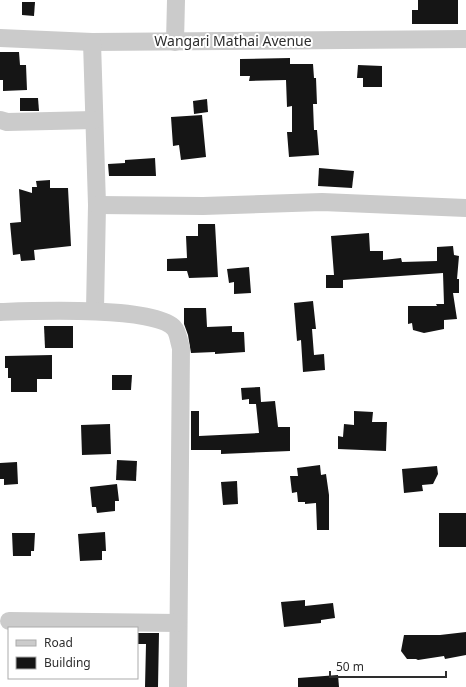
<svg xmlns="http://www.w3.org/2000/svg" width="466" height="687" font-family="'Noto Sans',sans-serif">
	<rect width="100%" height="100%" fill="#fff"/>
	<g fill="#151515">
		<polygon points="418,0 458,0 458,24 412,24 412,10 418,10"/>
		<polygon points="22,2 35,2 34,16 22,15"/>
		<polygon points="0,52 19,52 20,65 26,65 27,90 3,91 3,80 0,80"/>
		<polygon points="290,58 290,64 313,64 314,78 316,78 317,104 313,104 314,130 317,130 319,155 289,157 287,132 292,132 292,106 287,107 286,80 249,81 250,76 240,76 240,59"/>
		<polygon points="358,65 382,66 382,87 363,87 363,78 357,78"/>
		<polygon points="20,98 38,98 39,111 20,111"/>
		<polygon points="207,99 208,112 194,114 193,101"/>
		<polygon points="202,115 206,157 181,160 179,145 173,146 171,117"/>
		<polygon points="155,158 156,176 109,176 108,164 125,163 125,160"/>
		<polygon points="319,168 354,171 352,188 318,186"/>
		<polygon points="50,180 50,188 68,188 71,246 34,250 35,260 21,261 20,254 13,255 10,223 21,222 19,189 32,193 32,187 37,187 36,181"/>
		<polygon points="198,224 215,224 218,277 189,278 187,271 167,271 167,259 187,258 186,236 198,236"/>
		<polygon points="369,233 370,251 383,251 383,260 401,258 402,262 437,261 437,247 453,246 454,255 459,256 457,279 459,279 459,293 453,293 457,319 444,320 444,329 424,333 413,330 412,323 408,324 408,306 437,306 436,304 444,304 443,273 343,280 343,288 326,288 326,275 334,275 331,236"/>
		<polygon points="249,267 251,293 234,294 234,282 229,283 227,269"/>
		<polygon points="313,301 316,329 312,329 314,355 324,354 325,370 303,372 301,340 297,341 294,303"/>
		<polygon points="184,308 206,308 207,327 232,326 232,332 244,332 245,352 215,354 215,352 191,353 188,335 184,324"/>
		<polygon points="44,326 73,326 73,348 45,348"/>
		<polygon points="52,355 52,379 37,379 37,392 11,392 11,378 8,378 8,368 5,368 5,356"/>
		<polygon points="112,375 132,375 131,390 112,390"/>
		<polygon points="260,387 261,402 275,401 278,427 290,427 290,451 221,454 221,450 191,450 191,411 199,411 199,436 259,433 256,404 249,404 249,399 242,400 241,388"/>
		<polygon points="354,411 373,412 372,422 387,422 386,451 338,449 338,436 343,437 344,424 354,425"/>
		<polygon points="110,424 111,454 82,455 81,425"/>
		<polygon points="117,460 137,461 136,481 116,480"/>
		<polygon points="17,462 18,484 4,485 4,479 0,479 0,463"/>
		<polygon points="320,465 321,475 326,474 329,495 329,530 317,530 316,503 305,504 305,502 298,502 297,492 292,493 290,476 298,476 297,468"/>
		<polygon points="437,466 438,474 433,484 422,485 423,491 404,493 402,469"/>
		<polygon points="237,481 238,504 223,505 221,482"/>
		<polygon points="117,484 119,501 115,501 115,511 97,513 96,507 92,507 90,487"/>
		<rect x="439" y="513" width="27" height="34"/>
		<polygon points="105,532 106,551 102,551 102,560 80,561 78,534"/>
		<polygon points="12,533 35,533 34,551 31,551 31,556 13,556"/>
		<polygon points="305,600 305,606 333,603 335,618 321,620 321,623 284,627 281,602"/>
		<polygon points="466,632 466,655 445,659 444,656 418,660 416,659 407,659 401,651 404,635 440,635"/>
		<polygon points="137,633 159,633 158,687 145,687 146,644 137,644"/>
		<polygon points="338,675 339,687 298,687 298,678"/>
	</g>
	<g fill="none" stroke-linecap="round" stroke-linejoin="round">
		<g stroke="#cbcbcb" stroke-width="18">
			<polyline points="0,38 92,42 466,39"/>
			<polyline points="92,42 97,205 95,310"/>
			<polyline points="175,42 176,0"/>
			<polyline points="0,120 7,122 94,120"/>
			<polyline points="97,205 203,206 322,202 466,208"/>
			<path d="M 0,312 C 31,311 156,306 174,328 C 178,332 179,342 181,348 L 178,687"/>
			<polyline points="9,621 178,623"/>
		</g>
	</g>
	<g text-anchor="middle" stroke-width="4" stroke-linejoin="round" paint-order="stroke">
		<g font-size="14" fill="#2e2e2e" stroke="#fff">
			<text x="233" y="46">Wangari Mathai Avenue</text>
		</g>
	</g>
	<rect x="8" y="627" width="130" height="52" fill="#ffffff" stroke="#ababab"/>
	<rect x="16" y="640" width="20" height="6" fill="#cbcbcb" stroke="#ababab"/>
	<text x="44" y="647" font-size="12" fill="#2e2e2e">Road</text>
	<rect x="16" y="657" width="20" height="12" fill="#151515" stroke="#ababab"/>
	<text x="44" y="667" font-size="12" fill="#2e2e2e">Building</text>
	<path d="M330 671v6h116v-6" fill="none" stroke="#2e2e2e" stroke-width="2"/>
	<text x="336" y="671" font-size="12" fill="#2e2e2e" stroke="#ffffff" stroke-width="3" paint-order="stroke">50 m</text>
</svg>
